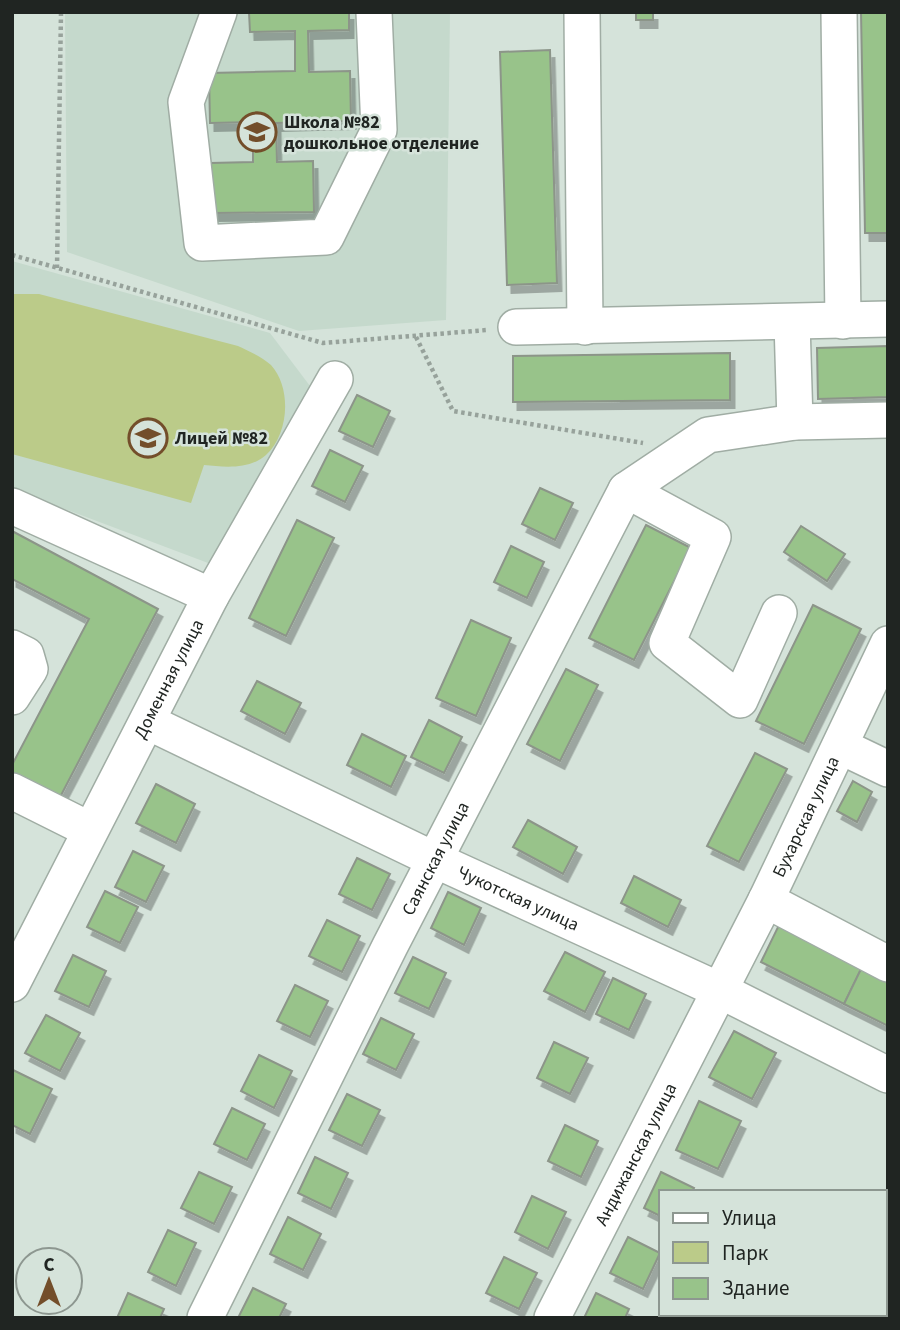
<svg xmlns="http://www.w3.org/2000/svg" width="900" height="1330" font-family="'Source Sans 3',sans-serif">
	<defs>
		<filter id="shadow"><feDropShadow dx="4.5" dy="8" stdDeviation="0" flood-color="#0004"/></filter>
	</defs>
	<rect width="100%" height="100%" fill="#d5e3da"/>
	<g fill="#c5d9cc">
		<polygon points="65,12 450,12 446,320 299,331 67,252"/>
		<polygon points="12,261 270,333 310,386 216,566 12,489"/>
	</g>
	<path fill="#bbcb89" d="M 12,294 L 39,294 L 238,346 C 249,351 262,357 271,365 C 292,388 289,434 266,455 C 249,470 224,467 204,465 L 191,503 L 12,454 Z"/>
	<g fill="#98c38a" stroke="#8c9589" stroke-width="2" filter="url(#shadow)">
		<polygon points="249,12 349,12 349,30 308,31 309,72 350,71 351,121 276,123 277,162 313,161 314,212 212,213 211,163 253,162 253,122 210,123 209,73 295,71 295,31 250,32"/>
		<rect x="636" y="12" width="17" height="8"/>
		<polygon points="861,12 888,12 888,233 865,233"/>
		<polygon points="550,50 557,283 507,285 500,52"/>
		<polygon points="888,346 888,397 818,399 817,348"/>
		<polygon points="730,353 730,400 513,402 513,356"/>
		<polygon points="357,395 390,411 373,447 339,431"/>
		<polygon points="330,450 363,466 345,502 312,486"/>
		<polygon points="540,488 573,503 555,540 522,524"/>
		<polygon points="297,520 334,538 286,636 249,618"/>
		<polygon points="646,525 691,548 634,660 589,638"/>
		<polygon points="801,526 845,554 827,581 784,552"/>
		<polygon points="12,531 158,609 58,801 12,777 12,765 89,619 12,579"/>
		<polygon points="511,546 544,562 527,598 494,582"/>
		<polygon points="813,605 861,629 804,744 756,721"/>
		<polygon points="471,620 511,638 476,716 436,698"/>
		<polygon points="566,669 598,685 560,761 527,744"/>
		<polygon points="257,681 301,703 285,734 241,711"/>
		<polygon points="429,720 462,737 444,773 411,757"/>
		<polygon points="362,734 406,756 391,787 347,765"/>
		<polygon points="755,753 787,769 739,862 707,846"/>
		<polygon points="853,781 872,792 857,822 837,811"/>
		<polygon points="156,784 195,804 176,843 136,823"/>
		<polygon points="528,820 577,847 563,874 513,847"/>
		<polygon points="133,851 164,866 146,902 115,887"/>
		<polygon points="357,858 390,874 372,910 339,894"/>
		<polygon points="634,876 681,900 668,927 621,903"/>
		<polygon points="105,891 138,907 120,943 87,927"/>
		<polygon points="448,892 481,908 464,945 431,928"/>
		<polygon points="327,920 360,936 342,972 309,956"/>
		<polygon points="779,925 862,967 844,1004 761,962"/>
		<polygon points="565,952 605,972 585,1012 544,991"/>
		<polygon points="73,955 106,971 89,1007 55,991"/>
		<polygon points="413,957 446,973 429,1009 395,993"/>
		<polygon points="862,967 888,980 888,1026 844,1004"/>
		<polygon points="613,978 646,994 629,1030 596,1014"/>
		<polygon points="295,985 328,1001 310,1037 277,1021"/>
		<polygon points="46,1015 80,1033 60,1071 25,1053"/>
		<polygon points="381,1018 414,1034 396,1070 363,1054"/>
		<polygon points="734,1031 776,1053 752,1099 709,1077"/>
		<polygon points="554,1042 588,1058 570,1094 537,1078"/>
		<polygon points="259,1055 292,1071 274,1108 241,1091"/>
		<polygon points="13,1070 52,1089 30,1134 12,1125"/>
		<polygon points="347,1094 380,1110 362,1146 329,1130"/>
		<polygon points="699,1101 741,1121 718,1169 676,1150"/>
		<polygon points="232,1108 265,1124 247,1160 214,1144"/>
		<polygon points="565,1125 598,1141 581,1177 548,1161"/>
		<polygon points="315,1157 348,1173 331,1209 298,1193"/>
		<polygon points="199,1172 232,1187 214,1224 181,1208"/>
		<polygon points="661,1172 694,1188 692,1192 660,1192 660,1216 644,1208"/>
		<polygon points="532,1196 566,1212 548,1249 515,1232"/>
		<polygon points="884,1207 888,1208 888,1253 884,1251"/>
		<polygon points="288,1217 321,1234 303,1270 270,1254"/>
		<polygon points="168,1230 196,1243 176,1286 148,1272"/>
		<polygon points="628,1237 660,1253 643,1289 610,1273"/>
		<polygon points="504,1257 537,1273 519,1309 486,1293"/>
		<polygon points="253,1288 286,1304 279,1318 238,1318"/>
		<polygon points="128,1293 164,1309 160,1318 117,1318"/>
		<polygon points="596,1293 629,1309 625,1318 584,1318"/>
	</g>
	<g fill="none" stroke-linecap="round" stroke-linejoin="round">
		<g stroke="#a0ada4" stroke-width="38">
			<g id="minor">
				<polyline points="219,12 186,102 202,243 326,237 379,130 374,12"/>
				<polyline points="582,12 585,327"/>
				<polyline points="839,12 843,321"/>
				<polyline points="792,322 795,422"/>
				<polyline points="516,327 888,319"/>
				<polyline points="626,490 713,537 667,643 740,700 779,613"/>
				<polyline points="12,506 211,596"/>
				<polyline points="12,648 26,655 30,669 12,697"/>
				<path id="s1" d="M 148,722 L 435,860 L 719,990 L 888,1075"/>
				<polyline points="840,746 888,769"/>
				<polyline points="12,791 90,830"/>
				<polyline points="766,900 888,964"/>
				<path id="s2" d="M 12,984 L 211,596 L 335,379"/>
				<path id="s3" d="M 205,1318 L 390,946 L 626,490 L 708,435 L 795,422 L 888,420"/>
				<path id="s4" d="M 552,1318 L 766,900 L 888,644"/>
			</g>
		</g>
		<g stroke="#97a29b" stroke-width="4.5" stroke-dasharray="3.5 3.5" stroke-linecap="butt">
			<polyline points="12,255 323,343 487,330"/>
			<polyline points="57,268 61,12"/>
			<polyline points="416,337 453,411 643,443"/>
		</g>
		<use href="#minor" stroke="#fff" stroke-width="35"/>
	</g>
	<defs>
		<g id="school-ring" transform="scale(2.0125)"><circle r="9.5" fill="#d5e3da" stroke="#734e2a" stroke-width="1.5"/><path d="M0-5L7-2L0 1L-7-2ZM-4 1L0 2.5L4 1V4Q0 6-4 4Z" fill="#734e2a"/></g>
	</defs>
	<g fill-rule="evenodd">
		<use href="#school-ring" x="257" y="132"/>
		<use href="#school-ring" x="148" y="438"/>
	</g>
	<g text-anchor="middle" stroke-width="5" stroke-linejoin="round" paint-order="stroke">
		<g font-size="18" font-weight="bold" fill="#202522" stroke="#d5e3da" text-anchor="start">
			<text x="284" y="128">Школа №82<tspan x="284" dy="21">дошкольное отделение</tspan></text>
			<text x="175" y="444">Лицей №82</text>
		</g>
		<g font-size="18" fill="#202522" stroke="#d5e3da">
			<text dy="6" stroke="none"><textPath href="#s2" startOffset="343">Доменная улица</textPath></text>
			<text dy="6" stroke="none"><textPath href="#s4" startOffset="562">Бухарская улица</textPath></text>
			<text dy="6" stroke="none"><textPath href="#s3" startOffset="514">Саянская улица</textPath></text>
			<text dy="6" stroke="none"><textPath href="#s1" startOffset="410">Чукотская улица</textPath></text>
			<text dy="6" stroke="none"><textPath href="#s4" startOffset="184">Андижанская улица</textPath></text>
		</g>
	</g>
	<rect width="900" height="1330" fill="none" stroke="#202522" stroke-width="28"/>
	<rect x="659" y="1190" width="228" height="126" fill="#d5e3da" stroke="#8d9790" stroke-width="2"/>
	<rect x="673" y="1213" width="35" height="10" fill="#ffffff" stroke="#8d9790" stroke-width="2"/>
	<text x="722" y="1225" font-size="21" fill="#202522">Улица</text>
	<rect x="673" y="1242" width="35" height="21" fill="#bbcb89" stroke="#8d9790" stroke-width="2"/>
	<text x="722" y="1260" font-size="21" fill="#202522">Парк</text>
	<rect x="673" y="1278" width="35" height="21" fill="#98c38a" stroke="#8d9790" stroke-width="2"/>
	<text x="722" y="1295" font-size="21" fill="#202522">Здание</text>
	<g transform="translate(49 1281)"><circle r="33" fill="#d5e3da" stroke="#8d9790" stroke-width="2"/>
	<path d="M0-5L12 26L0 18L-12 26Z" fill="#734e2a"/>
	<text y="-10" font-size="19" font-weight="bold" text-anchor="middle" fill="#202522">С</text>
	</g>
</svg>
